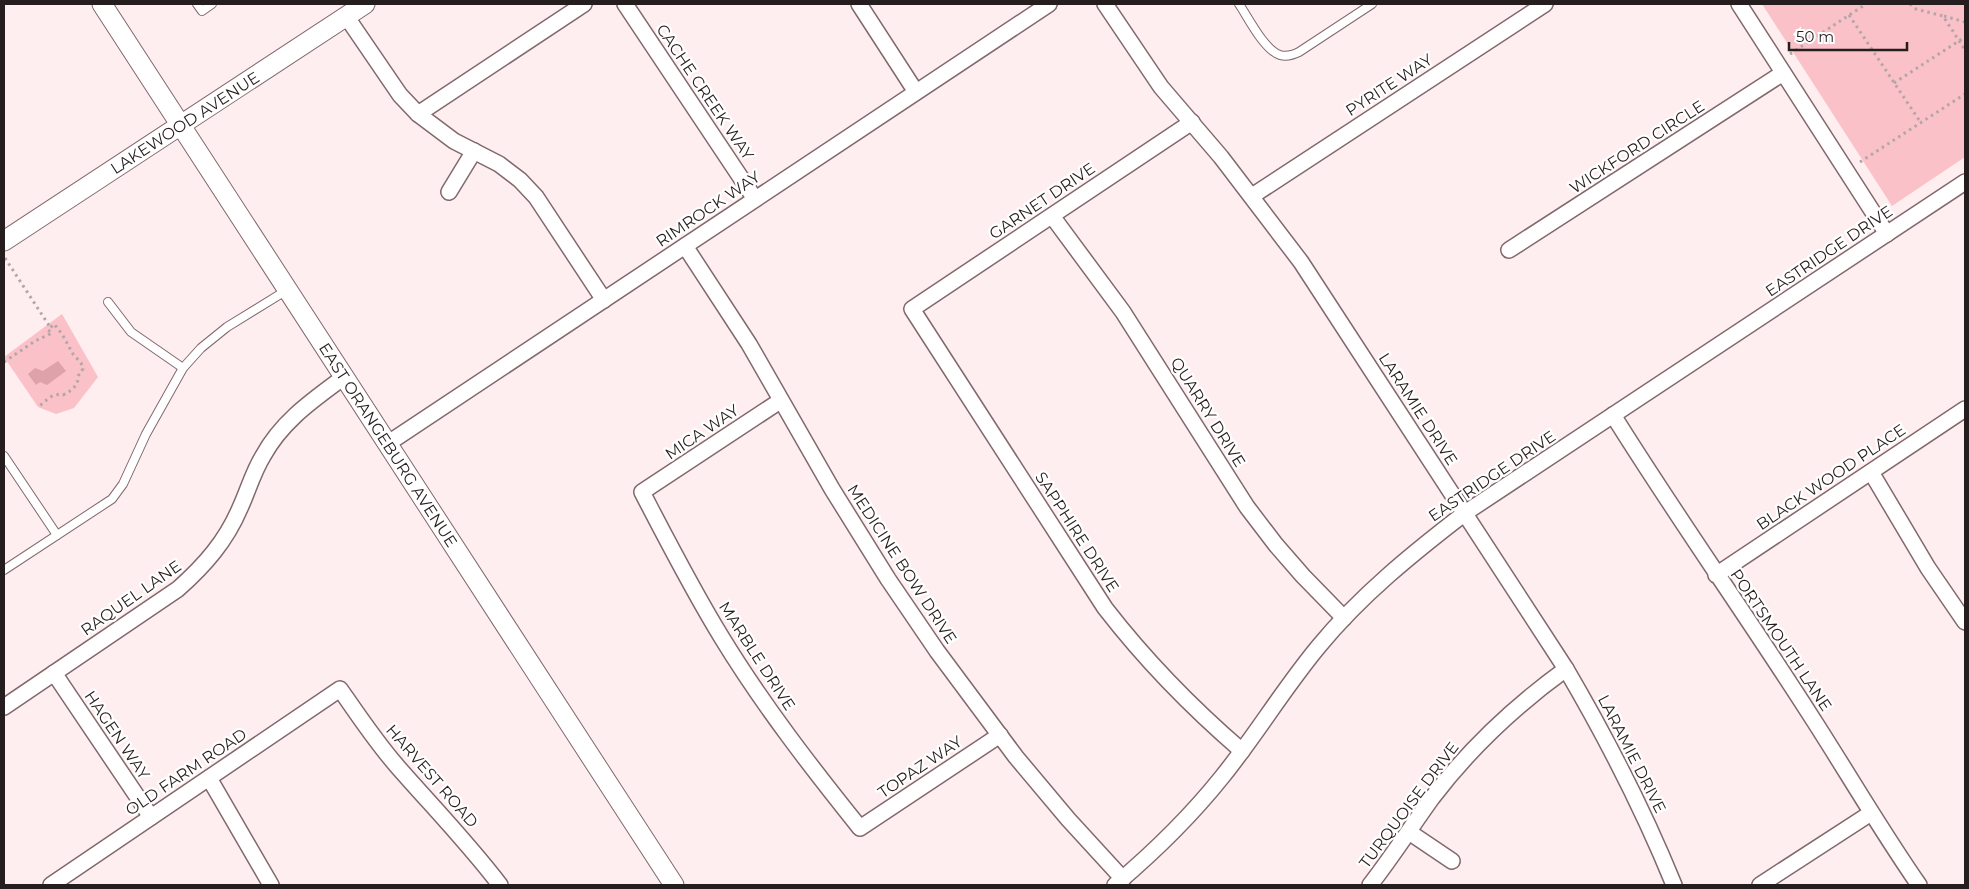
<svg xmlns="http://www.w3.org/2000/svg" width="1969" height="889" font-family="Montserrat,sans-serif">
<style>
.green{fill:#fac1c8}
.water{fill:#dda2aa}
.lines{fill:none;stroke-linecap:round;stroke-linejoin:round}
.service-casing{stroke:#81696c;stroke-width:10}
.minor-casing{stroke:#81696c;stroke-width:18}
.tertiary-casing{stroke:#81696c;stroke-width:21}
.path{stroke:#b4a6a8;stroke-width:3;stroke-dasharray:2.5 4;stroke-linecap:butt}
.service{stroke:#fff;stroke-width:8}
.minor{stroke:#fff;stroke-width:15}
.tertiary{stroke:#fff;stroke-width:19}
.labels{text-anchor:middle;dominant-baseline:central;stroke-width:4.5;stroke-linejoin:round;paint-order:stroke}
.street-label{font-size:16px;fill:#261d1e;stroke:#fff}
</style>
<rect width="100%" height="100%" fill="#ffeef0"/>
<!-- green -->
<g class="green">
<polygon points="1762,4 1965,4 1965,157 1892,206"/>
<polygon points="62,314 98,377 74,408 56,414 38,407 4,357"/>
</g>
<!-- water -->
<polygon class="water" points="58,361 66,371 47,385 40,382 36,385 28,374 35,368 43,371"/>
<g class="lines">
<!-- service casing -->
<g class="service-casing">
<g id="service">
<polyline points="197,4 202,11 212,4"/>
<path d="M1239,4C1248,17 1264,50 1280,55C1287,57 1293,55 1299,52L1372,4"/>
<polyline points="108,302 131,332 183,368"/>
<polyline points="4,456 57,535"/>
<polyline points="4,570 112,499 123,484 146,434 183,368 201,348 227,327 287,290"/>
</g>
</g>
<!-- minor casing -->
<g class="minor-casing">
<g id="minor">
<polyline points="625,4 755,199"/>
<polyline points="859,4 916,92"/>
<path d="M1105,4L1161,87L1221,157L1301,262L1566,669C1607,739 1643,809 1674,885"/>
<polyline points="1739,4 1887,234"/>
<polyline points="346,16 400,95 418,114 454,141 499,164 520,180 536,197 604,300"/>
<polyline points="418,114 584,4"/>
<path d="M1192,122L912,309L1105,608C1146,661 1191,707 1242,751"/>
<polyline points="449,192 474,151"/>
<polyline points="1252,196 1545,4"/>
<polyline points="1052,216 1123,312 1247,507 1276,545 1303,576 1344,618"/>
<polyline points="685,246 749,344 832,489 888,579 937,651 1016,757 1068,819 1123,879"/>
<polyline points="1509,250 1783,73"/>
<path d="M780,401L642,492C668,542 693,591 722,638C763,705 811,767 860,828L1000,735"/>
<path d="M1613,415C1676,516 1745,613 1809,713C1846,770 1880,829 1919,885"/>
<polyline points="387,444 1049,4"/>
<polyline points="1871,472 1928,568 1965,622"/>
<polyline points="1716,575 1965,409"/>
<polyline points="54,673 151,817"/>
<path d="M4,707L178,589C205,565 226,541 240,508C248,491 253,472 263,456C282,421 313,400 344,377"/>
<polyline points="209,778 271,885"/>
<polyline points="1409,832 1452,861"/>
<path d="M51,885L340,689C358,715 376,742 397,766C432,806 468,843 500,885"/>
<path d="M1115,885C1154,852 1190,817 1222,777C1256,735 1284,688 1319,646C1361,595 1413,553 1465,513L1965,182"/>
<path d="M1370,885C1392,857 1411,827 1432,798C1470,748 1515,706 1566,669"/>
<polyline points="1760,885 1871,813"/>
</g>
</g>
<!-- tertiary casing -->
<g class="tertiary-casing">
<g id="tertiary">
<polyline points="102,4 674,885"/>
<polyline points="4,241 365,4"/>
</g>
</g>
<!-- path -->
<g class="path">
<polyline points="1910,4 1916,9 1943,16 1965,50"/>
<polyline points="1849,15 1921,123"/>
<polyline points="1944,16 1965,22"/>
<polyline points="1790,54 1866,4"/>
<polyline points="1894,83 1965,37"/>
<polyline points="1860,162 1965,94"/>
<polyline points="5,258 50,327"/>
<path d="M4,362L35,341L52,333L48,330L54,324L62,334L73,354L81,363L83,369L79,373C78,386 74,389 63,395C53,392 46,401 38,407"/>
</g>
<!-- service -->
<use href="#service" class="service"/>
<!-- minor -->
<use href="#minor" class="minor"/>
<!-- tertiary -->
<use href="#tertiary" class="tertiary"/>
</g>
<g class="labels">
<!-- street labels -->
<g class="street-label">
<text transform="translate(1389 85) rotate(-33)">PYRITE WAY</text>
<text transform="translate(705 92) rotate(56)">CACHE CREEK WAY</text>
<text transform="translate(185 123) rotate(-33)">LAKEWOOD AVENUE</text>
<text transform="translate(1637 147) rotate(-33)">WICKFORD CIRCLE</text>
<text transform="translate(1042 201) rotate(-34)">GARNET DRIVE</text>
<text transform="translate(708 209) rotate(-34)">RIMROCK WAY</text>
<text transform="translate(1829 251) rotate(-34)">EASTRIDGE DRIVE</text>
<text transform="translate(1418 409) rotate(57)">LARAMIE DRIVE</text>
<text transform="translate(1208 412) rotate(58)">QUARRY DRIVE</text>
<text transform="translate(702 432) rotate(-34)">MICA WAY</text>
<text transform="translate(388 445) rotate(57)">EAST ORANGEBURG AVENUE</text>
<text transform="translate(1492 476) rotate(-34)">EASTRIDGE DRIVE</text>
<text transform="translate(1831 477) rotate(-34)">BLACK WOOD PLACE</text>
<text transform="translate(1077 532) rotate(57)">SAPPHIRE DRIVE</text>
<text transform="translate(902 564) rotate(57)">MEDICINE BOW DRIVE</text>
<text transform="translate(131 598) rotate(-35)">RAQUEL LANE</text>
<text transform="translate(1781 640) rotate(56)">PORTSMOUTH LANE</text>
<text transform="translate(757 656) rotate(57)">MARBLE DRIVE</text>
<text transform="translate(117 735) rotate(56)">HAGEN WAY</text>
<text transform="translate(1632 754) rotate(63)">LARAMIE DRIVE</text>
<text transform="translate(920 767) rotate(-34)">TOPAZ WAY</text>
<text transform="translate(186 772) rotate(-34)">OLD FARM ROAD</text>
<text transform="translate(432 776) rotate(49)">HARVEST ROAD</text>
<text transform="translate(1409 805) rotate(-53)">TURQUOISE DRIVE</text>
</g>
</g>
<!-- border -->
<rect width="1969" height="889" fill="none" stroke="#261d1e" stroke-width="10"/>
<!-- scale -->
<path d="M1789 42v8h118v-8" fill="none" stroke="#261d1e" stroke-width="2.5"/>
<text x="1796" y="42" font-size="15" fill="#261d1e" stroke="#ffffff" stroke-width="4" paint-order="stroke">50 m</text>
</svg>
